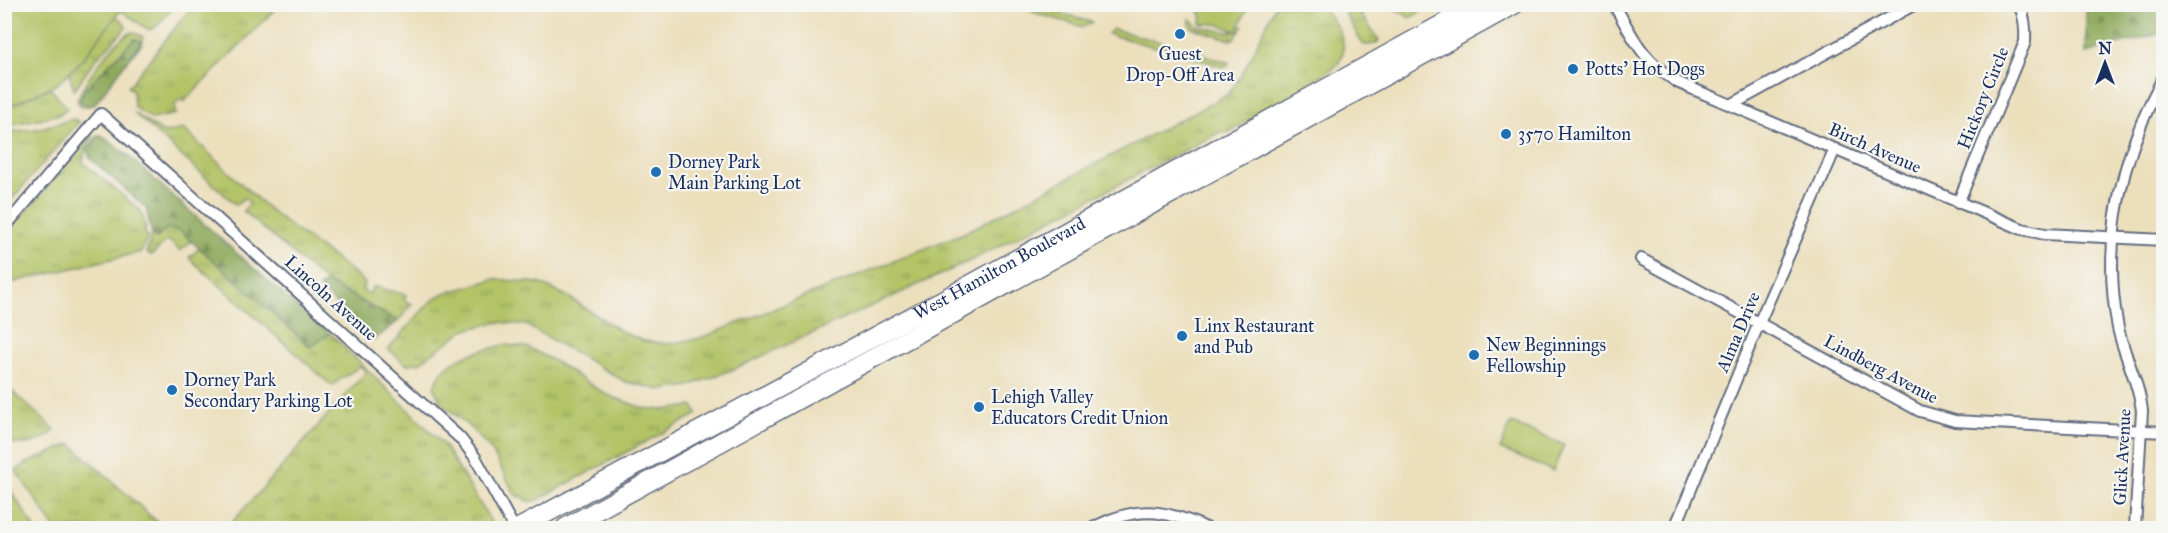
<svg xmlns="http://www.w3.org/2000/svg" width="2168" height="533" font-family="'IM FELL Great Primer',serif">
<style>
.grass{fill:url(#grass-tufts);stroke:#677962;stroke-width:1.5}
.forest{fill:url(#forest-firs);stroke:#546c5c;stroke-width:1.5}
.park{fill:#b3c366;stroke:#677962;stroke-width:1.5}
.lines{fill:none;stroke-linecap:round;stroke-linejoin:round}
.street-casing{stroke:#646d7f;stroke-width:14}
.primary-casing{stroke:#646d7f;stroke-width:21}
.street{stroke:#fff;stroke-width:10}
.primary{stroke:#fff;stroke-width:18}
.poi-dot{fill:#1f6fb2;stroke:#f6f6f2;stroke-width:2}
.labels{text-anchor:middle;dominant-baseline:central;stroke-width:4.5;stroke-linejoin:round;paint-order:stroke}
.poi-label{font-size:18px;fill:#1b2f5e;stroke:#f6f6f2;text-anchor:start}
.street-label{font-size:18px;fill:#1b2f5e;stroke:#f6f6f2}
</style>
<defs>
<pattern id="grass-tufts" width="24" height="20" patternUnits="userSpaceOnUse" patternTransform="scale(1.5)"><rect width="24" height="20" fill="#b3c366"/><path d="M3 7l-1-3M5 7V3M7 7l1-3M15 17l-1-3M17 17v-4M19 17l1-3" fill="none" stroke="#919f57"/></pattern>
<pattern id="forest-firs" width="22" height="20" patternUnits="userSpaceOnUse" patternTransform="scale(1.5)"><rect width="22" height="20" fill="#8ea95b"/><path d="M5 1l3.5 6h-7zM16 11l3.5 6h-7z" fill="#738a4e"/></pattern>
</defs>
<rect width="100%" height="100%" fill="#f6f6f2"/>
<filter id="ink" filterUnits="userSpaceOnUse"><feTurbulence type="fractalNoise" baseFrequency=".0167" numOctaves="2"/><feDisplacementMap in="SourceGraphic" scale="12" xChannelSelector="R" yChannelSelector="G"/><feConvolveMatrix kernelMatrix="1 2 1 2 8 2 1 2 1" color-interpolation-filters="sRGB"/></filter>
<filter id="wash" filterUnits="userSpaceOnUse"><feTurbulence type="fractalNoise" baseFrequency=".008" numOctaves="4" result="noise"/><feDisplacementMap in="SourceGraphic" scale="24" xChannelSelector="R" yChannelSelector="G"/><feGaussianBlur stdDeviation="1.35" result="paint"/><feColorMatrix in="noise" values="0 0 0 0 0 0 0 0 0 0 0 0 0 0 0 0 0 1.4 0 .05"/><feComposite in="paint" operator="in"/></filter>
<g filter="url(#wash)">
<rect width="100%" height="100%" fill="#ebdfbc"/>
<!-- grass -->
<g class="grass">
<polygon points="125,5 175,5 156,27 149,30 120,10"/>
<polygon points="193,5 279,5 184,102 182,98 174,106 176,114 152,119 134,107 133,90 128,87"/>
<path d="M1276,5H1321C1336,23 1355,48 1334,68L1228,133L1222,131L972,260L734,369L689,386L661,390L626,382L526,325L499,322L464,330L419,363L406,364L388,349L429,303L442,294L495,279L539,283L567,296L622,332L644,341L668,344L701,338L966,232L1227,95C1247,72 1261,33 1276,5Z"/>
<polygon points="1340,5 1354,5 1379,40 1376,44 1365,45 1361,41"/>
<polygon points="1036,6 1091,22 1092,23 1083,27 1032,12 1031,9"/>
<polygon points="116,16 124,22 126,28 95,60 74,90 69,73 81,61"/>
<polygon points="1190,19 1197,26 1227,32 1237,31 1239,25 1243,26 1235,38 1231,40 1193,28 1190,26"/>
<polygon points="1113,29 1168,44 1168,46 1162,49 1108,34"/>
<path d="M133,32L143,37L142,44L130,58L131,53L141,41C116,57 97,76 80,101L87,106L81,107L77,100C85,81 114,38 133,32Z"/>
<polygon points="1187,51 1192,51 1229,63 1226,67 1223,67 1185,55"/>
<polygon points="50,88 67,108 61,114 5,126 5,108"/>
<path d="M134,113L164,133L184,129C214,158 244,188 276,215C305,239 337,257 365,283L362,290L370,294L373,287H377L406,295L404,300L412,304L398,321L326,282L243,211L250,203L244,198L236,205Z"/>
<polygon points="74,119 79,122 5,207 5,132 36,129"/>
<polygon points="93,137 85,147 83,163 140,210 146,229 144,232 148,237 141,252 5,284 4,236 46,189 85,140"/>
<polygon points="167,228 180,231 192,241 180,251 168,240 152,255 146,253 152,234 157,238"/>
<path d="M200,247L310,347L330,333L444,445L487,515L491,522L487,528H227L366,372L360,366C350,374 341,377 332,386L189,258Z"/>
<path d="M504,345L527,347L554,361L605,394L642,408L662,410L693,406L698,414L535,501H527L521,495L518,497L514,493L492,451L471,428L441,403L434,388C442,357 478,351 504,345Z"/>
<path d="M5,385L55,430C40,444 24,447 5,442Z"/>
<polygon points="71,444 164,528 55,528 16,471 25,464"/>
<polygon points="4,482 5,482 35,528 5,528"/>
</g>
<!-- forest -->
<g class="forest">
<polygon points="2086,5 2163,5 2163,33 2086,53"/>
<polygon points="134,39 142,41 94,105 87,106 80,101 85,89"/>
<polygon points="99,135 106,139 125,153 308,317 330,333 311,347 180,231 167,228 157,238 152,234 146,208 90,158 87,149"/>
<polygon points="326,282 398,321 374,340 319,288"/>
</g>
<!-- park -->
<g class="park">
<polygon points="5,4 125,4 125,5 81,61 57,84 5,108"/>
<path d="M1197,5V4L1249,5L1237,31C1229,30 1223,25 1215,24C1209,23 1206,25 1200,23L1202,18Z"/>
<polygon points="1388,5 1432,5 1410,18"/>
<polygon points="1511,423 1564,445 1553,471 1500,449"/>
</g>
</g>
<g filter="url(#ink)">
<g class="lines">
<!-- street casing -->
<g class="street-casing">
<g id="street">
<path d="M1614,4C1634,40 1643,61 1679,83L2022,229L2045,234L2164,240"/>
<polyline points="1731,105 1915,4"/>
<path d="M1958,203L2025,42C2026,28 2025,17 2019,4"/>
<polyline points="4,228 101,114 460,438 475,457 514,528"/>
<polyline points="1641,259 1920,411 1955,421 2164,432"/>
<path d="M1093,528C1136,505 1164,509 1206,528"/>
<polyline points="1675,528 1759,323 1835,149"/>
<path d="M2135,528L2142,411C2139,382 2124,356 2118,328C2101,240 2122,154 2164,76"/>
</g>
</g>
<!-- primary casing -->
<g class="primary-casing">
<g id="primary">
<path id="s1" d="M519,528L946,298L1479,4"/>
<polyline points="565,528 1515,4"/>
</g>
</g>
<!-- street -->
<use href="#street" class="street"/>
<!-- primary -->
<use href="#primary" class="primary"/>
</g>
</g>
<!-- markers -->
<g class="poi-dot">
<circle cx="1180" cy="34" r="6"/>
<circle cx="1573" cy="69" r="6"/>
<circle cx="1506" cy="134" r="6"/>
<circle cx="656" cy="172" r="6"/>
<circle cx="1182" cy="336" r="6"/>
<circle cx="1474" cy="355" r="6"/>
<circle cx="172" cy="390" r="6"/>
<circle cx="979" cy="407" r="6"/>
</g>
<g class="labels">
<!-- poi labels -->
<g class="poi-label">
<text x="1180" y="54" text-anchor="middle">Guest<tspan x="1180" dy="21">Drop-Off Area</tspan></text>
<text x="1585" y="69">Potts' Hot Dogs</text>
<text x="1518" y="134">3570 Hamilton</text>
<text x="668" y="162">Dorney Park<tspan x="668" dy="21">Main Parking Lot</tspan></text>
<text x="1194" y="326">Linx Restaurant<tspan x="1194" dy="21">and Pub</tspan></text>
<text x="1486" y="345">New Beginnings<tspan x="1486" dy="21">Fellowship</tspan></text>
<text x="184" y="380">Dorney Park<tspan x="184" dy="21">Secondary Parking Lot</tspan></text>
<text x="991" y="397">Lehigh Valley<tspan x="991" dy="21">Educators Credit Union</tspan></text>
</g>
<!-- street labels -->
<g class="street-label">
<text transform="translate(1983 98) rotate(-68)">Hickory Circle</text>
<text transform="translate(1875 148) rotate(24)">Birch Avenue</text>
<text stroke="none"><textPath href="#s1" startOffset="546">West Hamilton Boulevard</textPath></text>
<text transform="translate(331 298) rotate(42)">Lincoln Avenue</text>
<text transform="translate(1738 332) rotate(-67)">Alma Drive</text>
<text transform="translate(1881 369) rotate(28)">Lindberg Avenue</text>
<text transform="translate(2122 457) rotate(-87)">Glick Avenue</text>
</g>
</g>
<!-- margin -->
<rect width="2168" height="533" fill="none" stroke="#f6f6f2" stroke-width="24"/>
<!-- north arrow -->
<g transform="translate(2105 63)" stroke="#f6f6f2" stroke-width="4.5" paint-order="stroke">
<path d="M0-4.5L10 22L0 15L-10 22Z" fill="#1b2f5e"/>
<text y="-9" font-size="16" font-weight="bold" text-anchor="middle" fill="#1b2f5e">N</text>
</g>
</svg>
